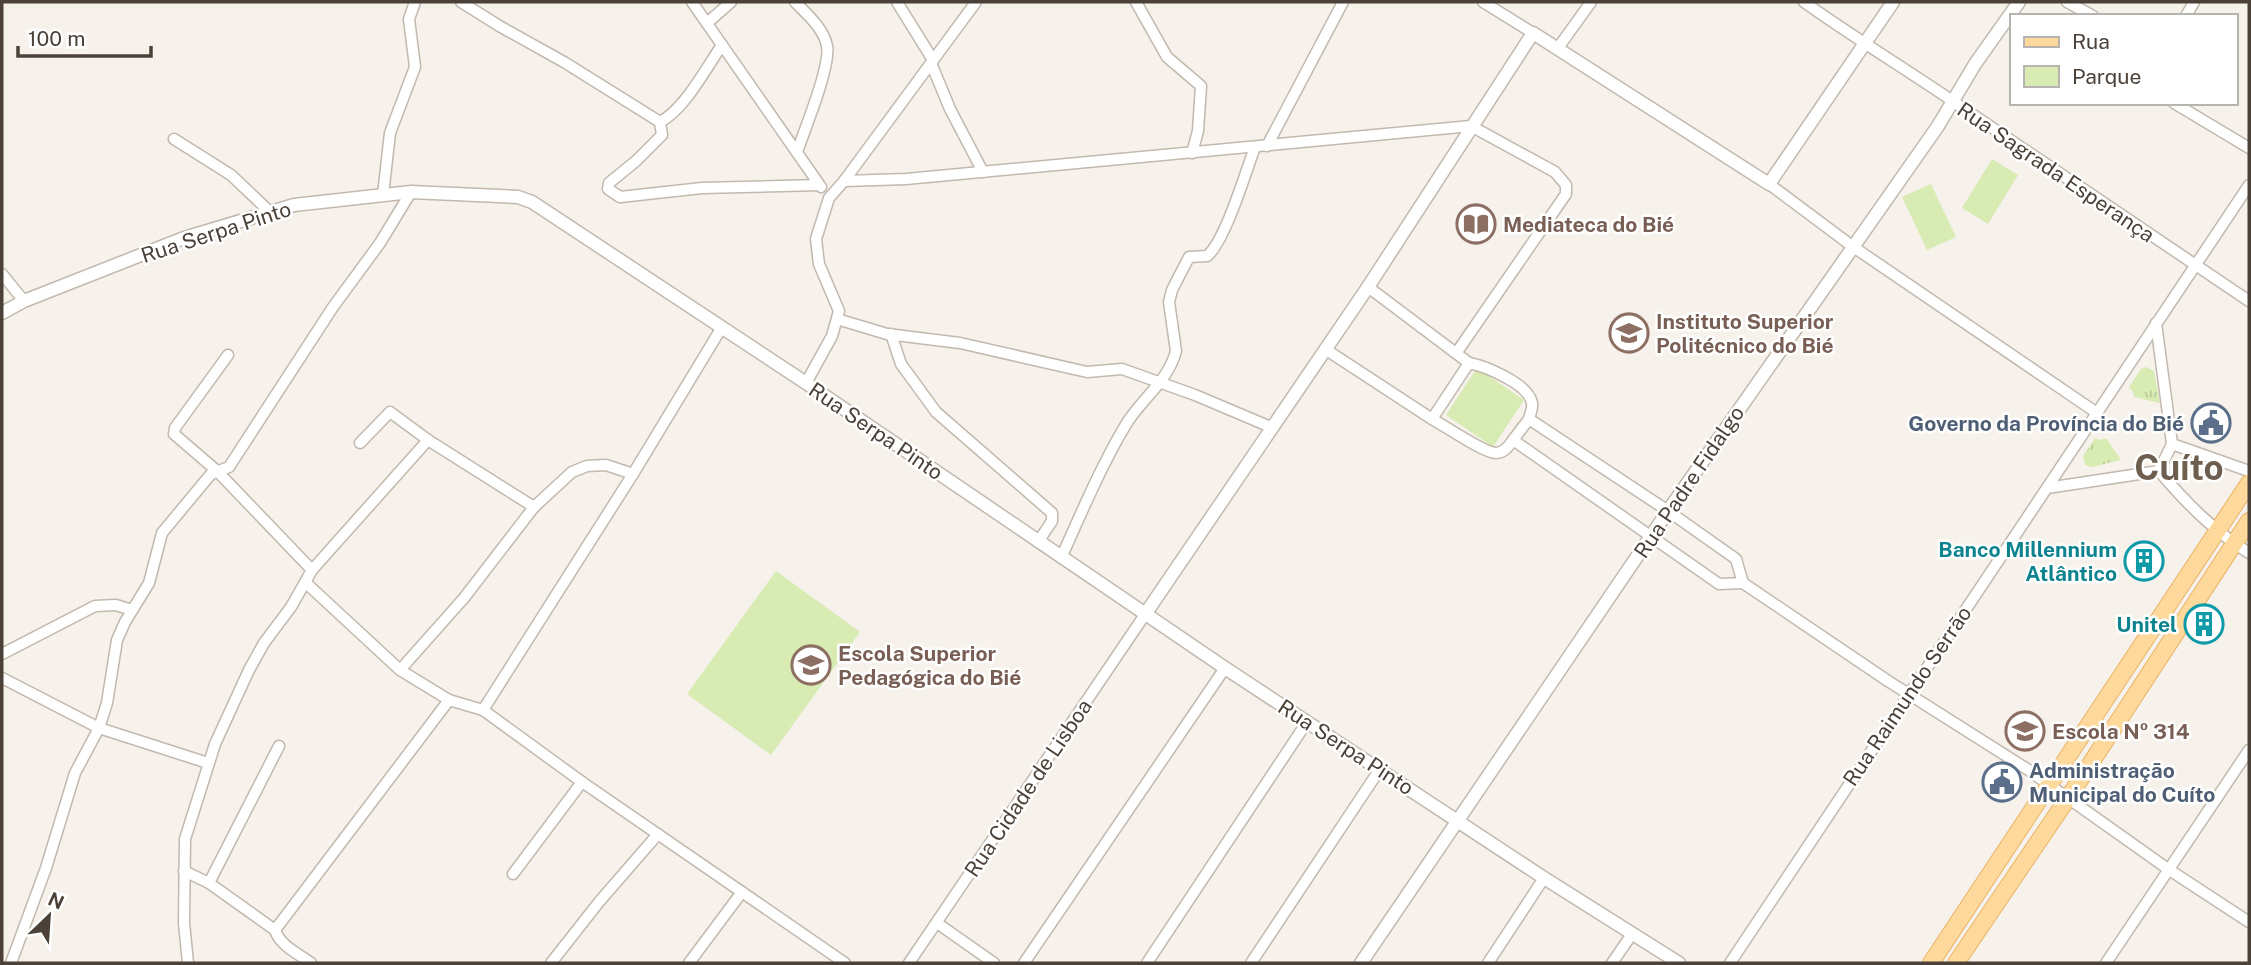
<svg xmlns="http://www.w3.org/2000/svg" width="2251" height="965" font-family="'Public Sans',sans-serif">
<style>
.grass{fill:url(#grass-tufts)}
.park{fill:#d8ebb3}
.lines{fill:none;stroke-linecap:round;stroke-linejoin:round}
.minor-casing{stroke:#c2b8ad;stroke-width:13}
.tertiary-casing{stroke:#c2b8ad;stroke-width:15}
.primary-casing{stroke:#e9b466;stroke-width:18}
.minor{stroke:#fff;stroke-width:10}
.tertiary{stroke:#fff;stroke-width:12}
.primary{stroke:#ffd89b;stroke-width:16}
.labels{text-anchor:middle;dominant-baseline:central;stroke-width:5;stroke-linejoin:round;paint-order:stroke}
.street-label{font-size:21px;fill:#4b4138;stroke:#fff}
.education-label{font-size:21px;font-weight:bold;fill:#785e54;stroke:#fff;text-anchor:start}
.service-label{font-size:21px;font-weight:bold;fill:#4e5e75;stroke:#fff;text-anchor:end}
.culture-label{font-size:21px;font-weight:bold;fill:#0d838f;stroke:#fff;text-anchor:end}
.town-label{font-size:35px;font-weight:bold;fill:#6e5e4f;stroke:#fff}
</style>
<defs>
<pattern id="grass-tufts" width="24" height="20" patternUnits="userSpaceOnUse" patternTransform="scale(1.75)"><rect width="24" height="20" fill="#d8ebb3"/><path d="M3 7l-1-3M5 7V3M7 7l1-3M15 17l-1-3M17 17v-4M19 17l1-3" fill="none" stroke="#bbcb9b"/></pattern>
</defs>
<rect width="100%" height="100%" fill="#f6f1eb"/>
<!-- grass -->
<g class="grass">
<polygon points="2146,367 2154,371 2160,403 2134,397 2133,392 2129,387 2141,369"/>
<polygon points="2095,438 2100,440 2106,438 2121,460 2092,467 2085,465 2083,456"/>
</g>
<!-- park -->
<g class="park">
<polygon points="1992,159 2018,175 1988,224 1962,208"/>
<polygon points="1931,184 1956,237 1927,250 1902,197"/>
<polygon points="1477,368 1524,400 1493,447 1446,415"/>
<polygon points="776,571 860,632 771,755 687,694"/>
</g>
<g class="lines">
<!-- minor casing -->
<g class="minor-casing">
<g id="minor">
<polyline points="461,2 501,27 564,62 660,122"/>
<polyline points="692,2 821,187"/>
<path d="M795,2C807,14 824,29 827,46C831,66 804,131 797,152"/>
<polyline points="897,2 933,60"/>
<polyline points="1136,2 1167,57 1201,86 1198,131 1192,153"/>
<polyline points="1483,2 1533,33"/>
<path d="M1804,2C1853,37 1904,68 1954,102C2053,168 2150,235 2249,301"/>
<polyline points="2067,2 2093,16"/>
<polyline points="2186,16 2194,2"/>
<polyline points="707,23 731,2"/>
<polyline points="1558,48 1591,2"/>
<polyline points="931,63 950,109 983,172"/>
<polyline points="2174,103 2249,148"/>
<polyline points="660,122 662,135 636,161 609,183 608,189 620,197 702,188 819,185"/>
<path d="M660,122C685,109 706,68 722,45"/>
<polyline points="174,139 231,175 270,212"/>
<polyline points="1267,146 1343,2"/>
<polyline points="844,181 906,179 1471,126 1555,172 1566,185 1566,194 1457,352"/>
<polyline points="1769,184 1852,246 2097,413"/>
<polyline points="383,195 390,133 415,67 409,19 415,2"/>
<polyline points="2,274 24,301"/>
<polyline points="1368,287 1469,363"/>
<polyline points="837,319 887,334 960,343 1087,372 1122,369 1195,395 1273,428"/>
<polyline points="2156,323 2172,444 2249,471"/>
<polyline points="891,334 901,364 936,412 1052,513 1052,521 1038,542"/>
<polyline points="1325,349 1432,419"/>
<polyline points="228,355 175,428 174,434 217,471 312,570"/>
<path d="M1469,363C1485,366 1529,384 1532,403C1533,408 1530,414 1529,419L1668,511L1736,559L1743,583L1719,584L1513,440C1509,446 1504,453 1496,453C1484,453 1445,426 1432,419Z"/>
<polyline points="806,383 832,336 839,311 819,264 816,239 829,198 844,181 976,2"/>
<polyline points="1513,440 1529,419"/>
<polyline points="360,443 390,412 428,440 534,507"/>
<polyline points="2159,471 2172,444"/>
<path d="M2047,488L2159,471C2187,504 2214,531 2249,553"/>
<path d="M1061,558C1081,514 1100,468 1125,426C1140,400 1168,382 1176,351L1169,302L1172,290L1189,257L1207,256C1225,242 1246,171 1255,147"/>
<polyline points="306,583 400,670 449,700 483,710 582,782 845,963"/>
<polyline points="1743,583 1888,681 2027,769 2168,869 2249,922"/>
<polyline points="2,654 95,606 116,605 132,610"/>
<polyline points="400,670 464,598 534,507 572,472 587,466 606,465 633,474"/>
<polyline points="2,678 99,728 208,763"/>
<polyline points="483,710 633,474 722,327"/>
<path d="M184,871L209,883L275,930C280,946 299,954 311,963"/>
<polyline points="513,874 582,782"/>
<polyline points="209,883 279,746"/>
<polyline points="937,923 994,963"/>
<polyline points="275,930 449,700"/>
<polyline points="11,963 46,868 75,773 99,728 107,703 117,640 125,622 149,583 162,533 211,474 229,467 333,307 380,243 411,192"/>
<polyline points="188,963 184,923 185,839 215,744 249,670 264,643 291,607 312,570 428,440"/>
<polyline points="551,963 599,902 658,834"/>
<polyline points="689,963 742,892"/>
<polyline points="909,963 1146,613"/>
<polyline points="1024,963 1225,668"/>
<polyline points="1147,963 1307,722"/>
<polyline points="1251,963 1380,769"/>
<polyline points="1488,963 1544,878"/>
<polyline points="1612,963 1632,934"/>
<polyline points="1730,963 2249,185"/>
<polyline points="2106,963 2249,750"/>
</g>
</g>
<!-- tertiary casing -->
<g class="tertiary-casing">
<g id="tertiary">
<polyline points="2,313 24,301 184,238 294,205 411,192 499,196 518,197 532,202 806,383 1225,668 1544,878 1679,963"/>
<polyline points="1146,613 1368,287 1533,33 1769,184 1893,2"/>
<polyline points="1361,963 1668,511 1938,126 1975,64 2019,2"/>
</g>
</g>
<!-- primary casing -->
<g class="primary-casing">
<g id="primary">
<polyline points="1931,963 2249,483"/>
<polyline points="1956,963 2068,798 2249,521"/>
</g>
</g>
<!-- minor -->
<use href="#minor" class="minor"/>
<!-- tertiary -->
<use href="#tertiary" class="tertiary"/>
<!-- primary -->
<use href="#primary" class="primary"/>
</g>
<!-- icons -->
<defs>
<g id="library-ring" transform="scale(2.0125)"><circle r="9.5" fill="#fff" stroke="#8d6e63" stroke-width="1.5"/><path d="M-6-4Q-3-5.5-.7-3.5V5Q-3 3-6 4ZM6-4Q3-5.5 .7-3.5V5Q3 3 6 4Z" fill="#8d6e63"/></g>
<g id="university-ring" transform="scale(2.0125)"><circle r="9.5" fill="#fff" stroke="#8d6e63" stroke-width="1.5"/><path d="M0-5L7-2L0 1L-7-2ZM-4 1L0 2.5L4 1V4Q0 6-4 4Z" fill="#8d6e63"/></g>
<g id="civic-ring" transform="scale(2.0125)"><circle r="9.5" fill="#fff" stroke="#5c6f8a" stroke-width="1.5"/><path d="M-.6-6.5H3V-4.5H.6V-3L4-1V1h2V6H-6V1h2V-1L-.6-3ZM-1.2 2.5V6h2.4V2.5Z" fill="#5c6f8a"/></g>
<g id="building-ring" transform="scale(2.0125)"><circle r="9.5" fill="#fff" stroke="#0f9aa8" stroke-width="1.5"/><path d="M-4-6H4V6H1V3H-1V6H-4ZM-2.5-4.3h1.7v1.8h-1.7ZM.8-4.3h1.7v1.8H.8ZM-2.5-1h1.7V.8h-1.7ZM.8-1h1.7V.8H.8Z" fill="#0f9aa8"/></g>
<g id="school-ring" transform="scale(2.0125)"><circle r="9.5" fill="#fff" stroke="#8d6e63" stroke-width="1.5"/><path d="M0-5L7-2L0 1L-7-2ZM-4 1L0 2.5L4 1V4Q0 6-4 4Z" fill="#8d6e63"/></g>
</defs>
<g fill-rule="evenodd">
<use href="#library-ring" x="1476" y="224"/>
<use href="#university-ring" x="1629" y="333"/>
<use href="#civic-ring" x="2211" y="423"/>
<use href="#building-ring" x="2144" y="561"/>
<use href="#building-ring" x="2204" y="624"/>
<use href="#university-ring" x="811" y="665"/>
<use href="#school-ring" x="2025" y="731"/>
<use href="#civic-ring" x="2002" y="782"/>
</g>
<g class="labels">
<!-- street labels -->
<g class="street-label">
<text transform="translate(2056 172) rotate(34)">Rua Sagrada Esperança</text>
<text transform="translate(216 232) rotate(-18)">Rua Serpa Pinto</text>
<text transform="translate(876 431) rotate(34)">Rua Serpa Pinto</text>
<text transform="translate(1689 482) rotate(-56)">Rua Padre Fidalgo</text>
<text transform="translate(1907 696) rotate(-56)">Rua Raimundo Serrão</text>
<text transform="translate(1346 747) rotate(33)">Rua Serpa Pinto</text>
<text transform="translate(1028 788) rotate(-56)">Rua Cidade de Lisboa</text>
</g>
<!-- education labels -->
<g class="education-label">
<text x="1503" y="224">Mediateca do Bié</text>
<text x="1656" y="321">Instituto Superior<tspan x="1656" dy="24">Politécnico do Bié</tspan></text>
<text x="838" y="653">Escola Superior<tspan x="838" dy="24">Pedagógica do Bié</tspan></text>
<text x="2052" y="731">Escola Nº 314</text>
</g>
<!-- service labels -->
<g class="service-label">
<text x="2184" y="423">Governo da Província do Bié</text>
<text x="2029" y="770" text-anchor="start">Administração<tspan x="2029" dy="24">Municipal do Cuíto</tspan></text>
</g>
<!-- culture labels -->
<g class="culture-label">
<text x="2117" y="549">Banco Millennium<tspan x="2117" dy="24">Atlântico</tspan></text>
<text x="2177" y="624">Unitel</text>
</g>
<!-- town labels -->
<g class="town-label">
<text x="2179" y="467">Cuíto</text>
</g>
</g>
<!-- border -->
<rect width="2251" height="965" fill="none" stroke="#4b4138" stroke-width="7"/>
<!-- legend -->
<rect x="2010" y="14" width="228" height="91" fill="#ffffff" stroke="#b7b3af" stroke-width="2"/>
<rect x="2024" y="37" width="35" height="10" fill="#ffd89b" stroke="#b7b3af" stroke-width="2"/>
<text x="2072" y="49" font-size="21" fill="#4b4138">Rua</text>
<rect x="2024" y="66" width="35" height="21" fill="#d8ebb3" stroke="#b7b3af" stroke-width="2"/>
<text x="2072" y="84" font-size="21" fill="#4b4138">Parque</text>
<!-- north arrow -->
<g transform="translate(49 916) rotate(25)" stroke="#ffffff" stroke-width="5" paint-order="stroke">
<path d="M0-5L12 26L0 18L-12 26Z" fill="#4b4138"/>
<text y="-10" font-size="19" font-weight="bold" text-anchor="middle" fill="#4b4138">N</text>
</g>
<!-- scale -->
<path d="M18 46v10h133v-10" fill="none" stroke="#4b4138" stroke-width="3.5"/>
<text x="28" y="46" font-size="21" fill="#4b4138" stroke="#ffffff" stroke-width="5" paint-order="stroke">100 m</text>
</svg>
